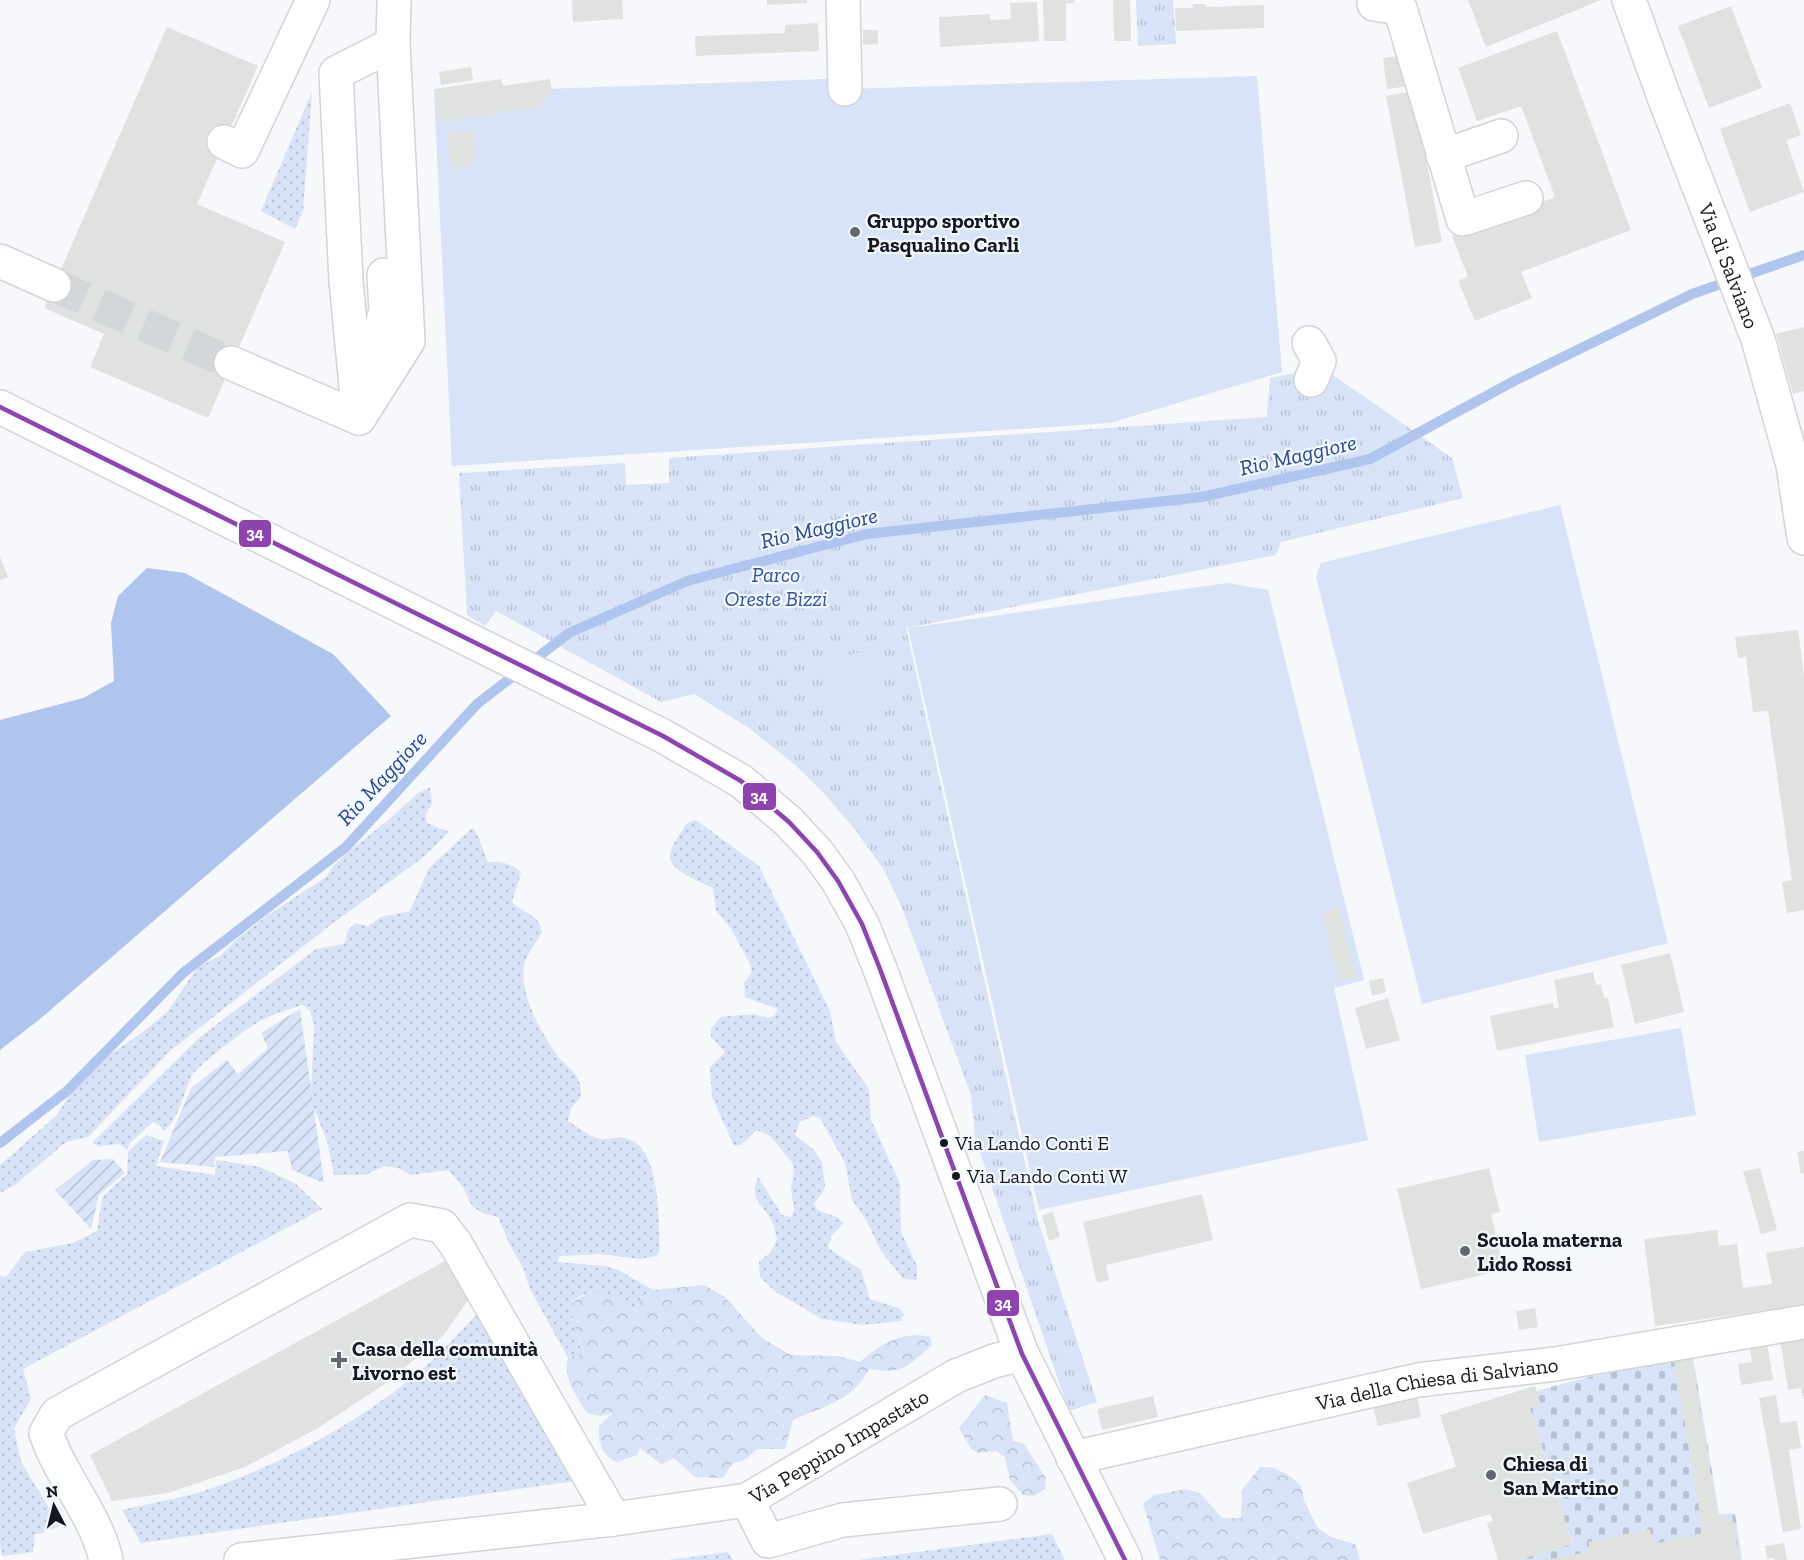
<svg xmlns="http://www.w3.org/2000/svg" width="1804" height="1560" font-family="'Zilla Slab',serif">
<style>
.grass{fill:url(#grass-dots)}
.forest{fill:url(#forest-crowns)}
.cemetery{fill:url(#cemetery-stones)}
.park{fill:url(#park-tufts)}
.garden{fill:url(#garden-furrows)}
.pitch{fill:#d8e3f7}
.water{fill:#afc5ee}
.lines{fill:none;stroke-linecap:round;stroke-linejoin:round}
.stream{stroke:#afc5ee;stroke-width:10}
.building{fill:#dfe2df}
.minor-tunnel{stroke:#d4d7da;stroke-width:33;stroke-dasharray:33 16;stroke-linecap:butt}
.minor-casing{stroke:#d1d4d8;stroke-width:36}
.minor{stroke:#fefefe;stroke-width:33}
.bus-1-casing{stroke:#f3f7fe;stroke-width:9}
.bus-1{stroke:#8e44ad;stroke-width:4.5}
.poi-dot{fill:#64676c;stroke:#f3f7fe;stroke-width:2}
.bus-dot{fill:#15191f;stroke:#f3f7fe;stroke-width:2}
.labels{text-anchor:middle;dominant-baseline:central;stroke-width:4.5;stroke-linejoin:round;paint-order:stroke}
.bus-label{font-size:20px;fill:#15191f;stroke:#f3f7fe;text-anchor:start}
.poi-label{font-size:21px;font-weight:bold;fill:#15191f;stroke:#f3f7fe;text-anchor:start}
.street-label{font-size:21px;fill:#15191f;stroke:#f3f7fe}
.park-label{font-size:21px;font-style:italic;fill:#305499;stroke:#f3f7fe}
.water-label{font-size:22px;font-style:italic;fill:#274a8e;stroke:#f3f7fe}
.line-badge{stroke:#f3f7fe;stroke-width:2}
.badge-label{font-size:16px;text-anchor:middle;font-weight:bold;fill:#fff}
</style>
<defs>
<pattern id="grass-dots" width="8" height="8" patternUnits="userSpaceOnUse" patternTransform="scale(1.5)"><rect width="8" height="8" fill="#d8e3f7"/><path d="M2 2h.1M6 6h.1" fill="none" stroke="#b8c2d3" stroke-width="1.8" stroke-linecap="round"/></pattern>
<pattern id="forest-crowns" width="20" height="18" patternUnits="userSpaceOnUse" patternTransform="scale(1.5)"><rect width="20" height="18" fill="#d8e3f7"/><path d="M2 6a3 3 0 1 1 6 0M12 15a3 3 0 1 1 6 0" fill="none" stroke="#b8c2d3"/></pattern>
<pattern id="cemetery-stones" width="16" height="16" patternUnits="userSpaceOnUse" patternTransform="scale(1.5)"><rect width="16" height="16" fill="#d8e3f7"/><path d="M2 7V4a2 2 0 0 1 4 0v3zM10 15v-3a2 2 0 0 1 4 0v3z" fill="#b8c2d3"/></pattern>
<pattern id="park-tufts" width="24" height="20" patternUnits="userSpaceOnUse" patternTransform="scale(1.5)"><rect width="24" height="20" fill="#d8e3f7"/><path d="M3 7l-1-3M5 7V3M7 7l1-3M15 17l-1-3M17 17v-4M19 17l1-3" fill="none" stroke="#b8c2d3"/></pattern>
<pattern id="garden-furrows" width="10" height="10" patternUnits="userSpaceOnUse" patternTransform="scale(1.5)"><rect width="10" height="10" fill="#d8e3f7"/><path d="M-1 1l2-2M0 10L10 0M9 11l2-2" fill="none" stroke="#b8c2d3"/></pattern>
</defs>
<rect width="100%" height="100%" fill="#f6f8fb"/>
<!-- grass -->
<g class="grass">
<polygon points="312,92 303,211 295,229 261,211"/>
<polygon points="430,787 432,803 425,816 427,823 449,832 426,855 324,930 170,1051 88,1137 66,1142 15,1185 0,1193 0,1165 57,1115 68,1097 98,1063 144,1031 168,1011 198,967 220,956 236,940 268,915 326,877 335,864 346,854 387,821 417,794"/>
<path d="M696,820L759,866L830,1011L836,1042L869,1089L871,1120L900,1184L901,1232L917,1266V1280L903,1279L881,1251L865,1218L852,1200L845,1163L820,1118L813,1116L800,1122L795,1135L813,1149L822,1162L825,1185L823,1192L814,1203L817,1210L839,1218L843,1224L832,1235L828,1248L861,1270L870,1299L899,1308L904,1315L901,1321L864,1325L822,1319L776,1292L760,1277L759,1262L771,1252L777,1239C775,1231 773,1222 769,1216C759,1201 749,1196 758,1177L782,1215L791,1217L794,1210L791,1189L794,1169L792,1162L770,1136L757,1130L741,1145L734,1146L712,1097L710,1067L725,1052L711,1037V1029L720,1017L753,1014L767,1018L774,1016L778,1009L745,997L744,983L752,971L750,964L730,927L716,911L713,888C702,882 666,870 670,854C672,844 681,833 686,824Z"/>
<path d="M472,828L477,834L488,862C501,862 512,862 521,873L512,902C524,915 540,913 542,933C536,943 527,953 524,965C519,993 541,1033 557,1055C567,1069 581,1073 581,1092C581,1101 576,1101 572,1107C570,1110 569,1117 568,1121C577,1126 589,1137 600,1139C608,1140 616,1136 624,1138C662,1144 658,1221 660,1250L656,1256L640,1259L600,1254L560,1256L557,1262L606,1266L620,1271L653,1290L642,1298L634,1310L583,1294L572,1302L574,1324L584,1355L568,1358L530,1289L523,1268L509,1243L498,1217L484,1214L472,1206L463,1187L448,1170L411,1175L398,1168L384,1166L365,1175H334L327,1141L313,1106L311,1091L314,1027L310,1011L303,1005C290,1009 276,1013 264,1019C252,1024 199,1064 193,1074C183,1092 180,1118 164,1131L159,1125L153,1122L130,1143L127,1150L120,1144L99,1146L92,1143L200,1037L316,949L344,944L348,930L356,923L368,926L381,917L410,911L429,868Z"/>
<polygon points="146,1135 164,1141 156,1166 215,1175 216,1160 260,1167 296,1184 322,1209 23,1369 31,1399 14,1428 21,1462 60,1526 42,1533 35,1534 33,1552 2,1556 0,1543 0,1276 6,1277 25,1252 73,1243 97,1231 102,1197 127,1174 128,1152"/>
<path d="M481,1310L575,1481L141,1543L122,1510C149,1503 179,1499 206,1490C285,1464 376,1413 437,1356C452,1341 466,1325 481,1310Z"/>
<polygon points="1052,1534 1065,1560 858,1560"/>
<polygon points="728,1552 733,1560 667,1560"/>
</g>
<!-- forest -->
<g class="forest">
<path d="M704,1285L724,1296L762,1338L791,1355L838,1356L860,1362C879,1345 903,1330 930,1337L932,1345C906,1367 905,1374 869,1369C853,1401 824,1406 793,1420L785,1449H757L746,1459L732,1464L723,1478L695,1477L674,1458L661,1464L640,1448L637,1455L617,1462C602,1456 598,1441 599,1426L614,1412L600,1416L587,1413C577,1397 562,1378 568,1358L584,1354L574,1324L572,1303C598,1283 610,1295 634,1310L642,1298L653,1290Z"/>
<polygon points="985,1395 1007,1403 1013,1441 1024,1444 1046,1478 1045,1489 1034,1496 1023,1495 1010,1480 1005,1457 996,1451 978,1453 971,1449 959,1428"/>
<polygon points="1260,1467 1274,1468 1290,1476 1301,1486 1304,1500 1317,1527 1329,1536 1356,1545 1360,1560 1160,1560 1143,1504 1154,1495 1186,1489 1200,1493 1222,1518 1241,1518 1242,1490"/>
</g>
<!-- cemetery -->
<polygon class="cemetery" points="1693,1357 1719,1514 1735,1513 1742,1560 1518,1560 1572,1543 1530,1408 1541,1405 1536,1391 1589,1377"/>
<!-- park -->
<g class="park">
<polygon points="1136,0 1173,0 1176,44 1138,46"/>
<polygon points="1323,368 1452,458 1463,498 1281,542 1276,555 906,628 1038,1221 1097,1402 1069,1411 975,1138 971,1095 902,908 884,870 853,827 821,790 794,764 749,728 694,694 661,702 496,611 485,626 467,615 459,473 625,463 626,485 669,483 669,458 1267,417 1270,378"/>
</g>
<!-- garden -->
<g class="garden">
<polygon points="300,1009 324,1183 292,1170 288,1151 215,1157 214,1167 160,1162 191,1088 227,1060 238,1074 268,1048 261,1033"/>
<polygon points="113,1159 125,1173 99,1195 91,1229 55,1190 93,1160"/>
</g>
<!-- pitch -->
<g class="pitch">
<polygon points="1257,76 1282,372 1110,423 452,466 434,93 826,79 846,89"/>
<polygon points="1560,505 1668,943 1422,1004 1316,577 1321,563"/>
<polygon points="1227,583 1268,590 1364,980 1334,988 1368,1140 1039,1210 908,628"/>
<polygon points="876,649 890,708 832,721 819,662"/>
<polygon points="1681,1028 1696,1115 1539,1142 1525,1055"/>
</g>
<!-- water -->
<polygon class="water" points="147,568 185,573 333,654 391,716 40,1019 0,1050 0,720 83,698 114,681 111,623 118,596"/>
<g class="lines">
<!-- stream -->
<polyline class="stream" points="0,1143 67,1091 183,973 346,847 477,704 569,633 687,581 867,534 1202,497 1370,459 1514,381 1692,294 1804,255"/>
</g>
<!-- building -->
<g class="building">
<polygon points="572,0 622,0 623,19 573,22"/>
<polygon points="767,0 807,0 807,3 767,5"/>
<polygon points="1043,0 1074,0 1074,3 1066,3 1066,41 1044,41"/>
<polygon points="1113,0 1130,0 1131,41 1114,41"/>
<polygon points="1468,0 1601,0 1486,47"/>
<polygon points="1037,2 1039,41 940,47 939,17 990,14 990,20 1011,19 1010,3"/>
<polygon points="1192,4 1205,4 1206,7 1264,5 1264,28 1176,31 1175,8 1193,8"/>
<polygon points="1731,6 1762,88 1709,108 1678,26"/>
<polygon points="818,23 819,51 696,56 695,36 785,33 785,25"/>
<polygon points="167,27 258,66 197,204 285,242 208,418 90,367 104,334 44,308"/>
<polygon points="863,30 878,30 878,44 863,45"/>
<polygon points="1557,31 1631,230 1521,272 1532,298 1475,321 1458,281 1468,277 1452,236 1555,197 1521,106 1477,121 1458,68"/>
<polygon points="1406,55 1410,86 1387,89 1383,58"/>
<polygon points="471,67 473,80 441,85 439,72"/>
<polygon points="501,79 503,86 550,79 552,90 540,106 439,122 434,89"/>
<polygon points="1413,91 1442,242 1415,247 1386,96"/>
<polygon points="1790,103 1801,135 1786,140 1804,192 1750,212 1720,129"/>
<polygon points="472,131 476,153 469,166 451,169 446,135"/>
<polygon points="1804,327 1804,391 1793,394 1776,334"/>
<polygon points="0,556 8,577 0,580"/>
<polygon points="1798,630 1804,675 1804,910 1787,913 1782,882 1792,880 1768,711 1753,712 1746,657 1738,658 1735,637"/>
<polygon points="1339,908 1356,978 1339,981 1322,913"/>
<polygon points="1670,953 1684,1012 1635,1024 1621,965"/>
<polygon points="1593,972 1596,985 1601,984 1604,998 1608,998 1614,1027 1497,1051 1490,1016 1553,1003 1554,1009 1559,1007 1554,980"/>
<polygon points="1383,978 1386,992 1372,996 1369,981"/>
<polygon points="1388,998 1400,1040 1366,1049 1355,1008"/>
<polygon points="1804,1151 1804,1173 1801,1174 1797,1152"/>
<polygon points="1489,1168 1500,1212 1491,1214 1504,1270 1421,1289 1397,1189"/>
<polygon points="1760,1168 1777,1230 1761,1234 1743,1171"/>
<polygon points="1202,1194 1213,1240 1106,1265 1109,1280 1097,1283 1083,1222"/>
<polygon points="1053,1212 1060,1237 1049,1241 1042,1215"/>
<polygon points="1717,1230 1719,1246 1737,1244 1743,1288 1772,1284 1766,1253 1804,1247 1804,1305 1655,1326 1644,1239"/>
<polygon points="447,1260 468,1300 443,1336 386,1383 318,1428 245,1467 168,1493 112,1501 90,1455"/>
<polygon points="1535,1308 1538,1327 1519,1330 1516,1311"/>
<polygon points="1804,1335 1804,1396 1802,1396 1801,1388 1788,1390 1780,1339"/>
<polygon points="1767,1343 1773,1380 1741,1385 1738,1364 1752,1362 1750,1346"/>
<polygon points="1692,1359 1718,1518 1732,1516 1739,1560 1550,1560 1590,1551 1588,1542 1637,1532 1637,1533 1650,1529 1653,1544 1703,1533 1674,1361"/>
<polygon points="1535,1386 1541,1405 1530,1408 1572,1544 1518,1560 1498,1560 1487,1523 1493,1521 1490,1514 1423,1534 1407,1483 1456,1467 1440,1415"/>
<polygon points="1776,1395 1780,1423 1797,1421 1801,1448 1789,1450 1801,1529 1783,1532 1759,1398"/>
<polygon points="1153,1396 1158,1417 1102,1430 1097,1409"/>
<polygon points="1417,1397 1421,1417 1378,1426 1373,1407"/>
<polygon points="1784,1543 1787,1560 1774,1560 1773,1558 1767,1559 1765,1546"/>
</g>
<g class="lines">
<!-- minor-tunnel -->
<polyline class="minor-tunnel" points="54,285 231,363"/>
<!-- minor casing -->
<g class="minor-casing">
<g id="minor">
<polyline points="843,0 845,89"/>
<path id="s1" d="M1629,0L1664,97L1758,339L1793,465L1804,538"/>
<polyline points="1374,4 1400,8 1463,219 1526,198"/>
<polyline points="224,142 242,151 313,0"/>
<polyline points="1443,156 1501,136"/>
<polyline points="0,261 54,285"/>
<polyline points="1309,343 1319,361 1311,380"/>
<polyline points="231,363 359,418"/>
<polyline points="365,392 386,310 384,275"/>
<polyline points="0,407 663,736 741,781 789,822 817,852 838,881 862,924 880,969 1022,1354 1125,1560"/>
<polyline points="359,418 408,341 393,44 394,0"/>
<polyline points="359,418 346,281 336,73 393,44"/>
<path id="s2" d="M1073,1458L1418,1380L1555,1364L1804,1322"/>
<polyline points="747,1500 768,1541 843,1520 1000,1504"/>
<path d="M106,1560C96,1514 61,1478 46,1433L57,1414L410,1220L442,1226L455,1243L614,1519"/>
<path id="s3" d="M241,1560L614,1519L747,1500L956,1376L994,1361L1022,1354"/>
</g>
</g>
<!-- minor -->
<use href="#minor" class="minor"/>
<!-- bus-1 casing -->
<g class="bus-1-casing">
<polyline id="bus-1" points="0,407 663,736 741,781 789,822 817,852 838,881 862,924 880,969 1022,1354 1125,1560"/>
</g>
<!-- bus-1 -->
<use href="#bus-1" class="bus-1"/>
</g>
<!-- markers -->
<g class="poi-dot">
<circle cx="855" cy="232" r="6"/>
<circle cx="1465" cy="1251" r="6"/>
<path d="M336 1351h6v6h6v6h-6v6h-6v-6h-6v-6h6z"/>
<circle cx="1491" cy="1475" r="6"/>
</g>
<g class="bus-dot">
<circle cx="944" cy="1143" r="5"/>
<circle cx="956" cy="1176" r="5"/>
</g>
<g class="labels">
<!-- bus labels -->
<g class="bus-label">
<text x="955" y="1143">Via Lando Conti E</text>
<text x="967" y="1176">Via Lando Conti W</text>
</g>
<!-- poi labels -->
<g class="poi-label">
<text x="867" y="220">Gruppo sportivo<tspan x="867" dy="24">Pasqualino Carli</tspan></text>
<text x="1477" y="1239">Scuola materna<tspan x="1477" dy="24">Lido Rossi</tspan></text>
<text x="352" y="1348">Casa della comunità<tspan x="352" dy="24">Livorno est</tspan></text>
<text x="1503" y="1463">Chiesa di<tspan x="1503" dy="24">San Martino</tspan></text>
</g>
<!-- street labels -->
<g class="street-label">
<text stroke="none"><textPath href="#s1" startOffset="284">Via di Salviano</textPath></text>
<text stroke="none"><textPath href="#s2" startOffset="372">Via della Chiesa di Salviano</textPath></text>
<text stroke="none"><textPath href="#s3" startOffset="616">Via Peppino Impastato</textPath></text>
</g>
<!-- park labels -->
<g class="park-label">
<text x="776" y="574">Parco<tspan x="776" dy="24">Oreste Bizzi</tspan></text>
</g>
<!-- water labels -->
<g class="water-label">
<text transform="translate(1298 455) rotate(-13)">Rio Maggiore</text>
<text transform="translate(819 528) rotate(-13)">Rio Maggiore</text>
<text transform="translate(382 778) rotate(-47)">Rio Maggiore</text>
</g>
</g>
<g class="line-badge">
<rect x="238" y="519" width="34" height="29" rx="6" fill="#8e44ad"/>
<rect x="742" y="782" width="35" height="29" rx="6" fill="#8e44ad"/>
<rect x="986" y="1289" width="34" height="28" rx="6" fill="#8e44ad"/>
</g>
<g class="badge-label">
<text x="255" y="539">34</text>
<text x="759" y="802">34</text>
<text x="1003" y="1309">34</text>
</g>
<!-- north arrow -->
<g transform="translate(54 1506) rotate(353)" stroke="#f3f7fe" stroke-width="4.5" paint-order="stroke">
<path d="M0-4.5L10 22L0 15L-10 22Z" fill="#15191f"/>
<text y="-9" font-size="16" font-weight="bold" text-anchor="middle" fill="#15191f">N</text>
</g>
</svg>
